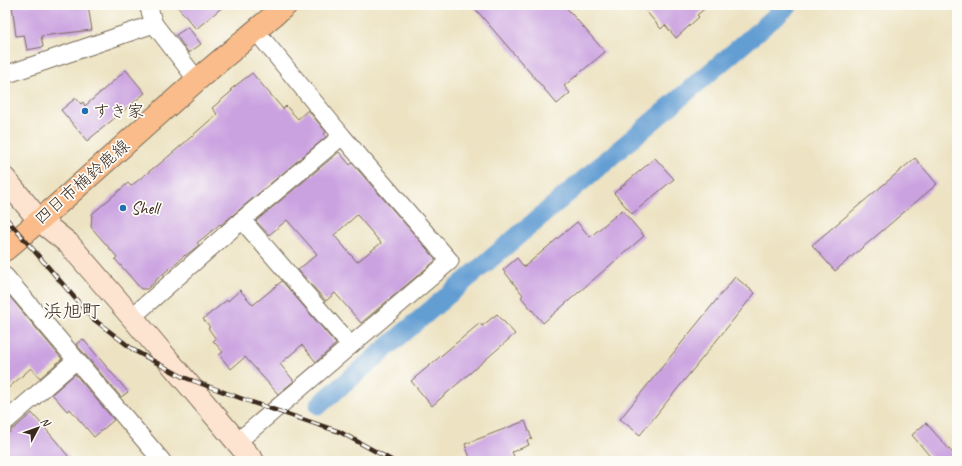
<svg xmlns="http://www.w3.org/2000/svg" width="962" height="466" font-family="Caveat,'Klee One',sans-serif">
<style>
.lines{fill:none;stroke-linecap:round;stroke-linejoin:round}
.canal{stroke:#639ed3;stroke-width:19}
.building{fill:#caa2e0;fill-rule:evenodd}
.street-casing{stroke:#796b58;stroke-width:19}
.secondary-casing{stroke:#796b58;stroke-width:24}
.primary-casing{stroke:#796b58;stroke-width:24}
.street{stroke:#fff;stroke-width:17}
.secondary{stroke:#fde4d0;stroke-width:22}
.primary{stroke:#f9bc8a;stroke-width:22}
.rail-casing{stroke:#3b2a1e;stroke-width:4.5}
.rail{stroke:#fdfcf7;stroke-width:3;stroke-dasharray:9;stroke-linecap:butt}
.poi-dot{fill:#1f6fb2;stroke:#fdfcf7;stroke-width:1.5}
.labels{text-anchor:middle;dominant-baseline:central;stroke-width:3.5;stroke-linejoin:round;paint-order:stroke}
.poi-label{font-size:17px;fill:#3b2a1e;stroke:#fdfcf7;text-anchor:start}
.street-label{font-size:17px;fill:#3b2a1e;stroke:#fdfcf7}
.quarter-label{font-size:19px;fill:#3b2a1e;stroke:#fdfcf7}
</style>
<rect width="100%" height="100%" fill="#fdfcf7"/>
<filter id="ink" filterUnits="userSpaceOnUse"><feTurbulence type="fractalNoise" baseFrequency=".025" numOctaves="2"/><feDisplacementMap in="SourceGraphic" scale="8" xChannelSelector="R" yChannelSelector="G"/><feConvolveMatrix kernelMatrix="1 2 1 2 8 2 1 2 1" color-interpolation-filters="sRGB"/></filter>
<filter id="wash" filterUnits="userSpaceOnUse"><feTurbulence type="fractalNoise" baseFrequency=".012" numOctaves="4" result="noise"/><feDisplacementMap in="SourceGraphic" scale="16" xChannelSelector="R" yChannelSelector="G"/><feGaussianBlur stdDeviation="0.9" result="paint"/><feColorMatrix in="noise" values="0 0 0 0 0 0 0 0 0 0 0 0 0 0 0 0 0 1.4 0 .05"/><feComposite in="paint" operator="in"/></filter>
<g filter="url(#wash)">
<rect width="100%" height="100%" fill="#ede3c3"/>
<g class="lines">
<!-- canal -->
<polyline class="canal" points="319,405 789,5"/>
</g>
<g id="blocks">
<!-- building -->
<g class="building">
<polygon points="12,5 88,5 92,30 41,36 43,47 27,50 24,35 16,36"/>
<polygon points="176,5 225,5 196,29"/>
<polygon points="472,5 564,5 605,52 564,86 570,93 557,104"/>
<polygon points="653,5 709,5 697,15 699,17 676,38 665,25 661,29 646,11"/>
<polygon points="188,27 201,44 189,53 176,35"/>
<polygon points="126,70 145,93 87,141 61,110 76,98 81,104 83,102 85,106"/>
<polygon points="252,73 283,109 286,106 298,119 308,110 326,132 324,134 326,137 221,225 220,224 197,243 199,245 185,256 185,255 156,280 156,281 147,289 141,289 115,259 117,257 91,227 92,214 128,183 131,186 156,166 156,167 183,144 217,114 212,108 232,91 230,90"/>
<path d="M339,152L350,165L352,163L435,258V261L361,323L335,293L326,301L298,270L317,254L287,220L269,235L256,221ZM357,215L381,243L357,262L334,235Z"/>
<polygon points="655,158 674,179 632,214 614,193"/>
<polygon points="915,158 937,184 835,271 812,245"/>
<polygon points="622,210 644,236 543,323 521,297 523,295 503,270 517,258 524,267 577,222 590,237"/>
<polygon points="735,277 755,293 640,435 620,419"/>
<polygon points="282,281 336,344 316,362 302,345 280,364 294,381 278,394 245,357 231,369 219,355 223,352 213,341 216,339 208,328 210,327 203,319 227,300 228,301 240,290 253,305"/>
<polygon points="5,291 62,359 40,378 31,368 5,391"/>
<polygon points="497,314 515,334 432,406 411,381 480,323 482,326"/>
<polygon points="83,339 128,392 121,397 76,344"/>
<polygon points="75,374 114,420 94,437 70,409 67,411 52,394"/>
<polygon points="32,413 56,441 72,461 5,461 5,436"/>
<polygon points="525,421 532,439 527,440 529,445 512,452 516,461 471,461 465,444"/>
<polygon points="926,423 957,458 957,461 934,461 912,435"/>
</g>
</g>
</g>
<g filter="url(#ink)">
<use href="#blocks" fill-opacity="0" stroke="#796b58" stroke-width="1"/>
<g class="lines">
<!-- street casing -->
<g class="street-casing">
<g id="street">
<polyline points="148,5 154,24 197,80"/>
<polyline points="5,75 154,24"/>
<polyline points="242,220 350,345"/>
<polyline points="5,276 162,461"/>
<polyline points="132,317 242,220 342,136"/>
<polyline points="5,422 76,360"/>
<polyline points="237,442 450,261 342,136 256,31"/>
</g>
</g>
<!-- secondary casing -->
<g class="secondary-casing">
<polyline id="secondary" points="5,179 39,220 68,243 132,317 253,461"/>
</g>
<!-- primary casing -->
<g class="primary-casing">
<polyline id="primary" points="5,250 56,206 197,80 286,5"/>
</g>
<!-- street -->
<use href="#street" class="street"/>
<!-- secondary -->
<use href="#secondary" class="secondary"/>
<!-- primary -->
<use href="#primary" class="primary"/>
<!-- rail casing -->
<g class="rail-casing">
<polyline id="rail" points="5,217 92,318 135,351 183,377 251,402 340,432 393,461"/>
</g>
<!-- rail -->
<use href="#rail" class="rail"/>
</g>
</g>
<!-- markers -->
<g class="poi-dot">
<circle cx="85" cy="111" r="4"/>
<circle cx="123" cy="208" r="4"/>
</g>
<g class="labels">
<!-- poi labels -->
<g class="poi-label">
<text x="93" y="111">すき家</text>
<text x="131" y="208">Shell</text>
</g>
<!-- street labels -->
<g class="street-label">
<text transform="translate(82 182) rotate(-41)">四日市楠鈴鹿線</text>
</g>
<!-- quarter labels -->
<g class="quarter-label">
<text x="72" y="311">浜旭町</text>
</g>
</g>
<!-- margin -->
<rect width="962" height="466" fill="none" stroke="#fdfcf7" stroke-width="20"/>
<!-- north arrow -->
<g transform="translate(38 428) rotate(49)" stroke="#fdfcf7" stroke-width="3" paint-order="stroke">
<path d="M0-3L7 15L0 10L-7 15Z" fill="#3b2a1e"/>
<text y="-6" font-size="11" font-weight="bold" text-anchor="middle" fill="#3b2a1e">N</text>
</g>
</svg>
